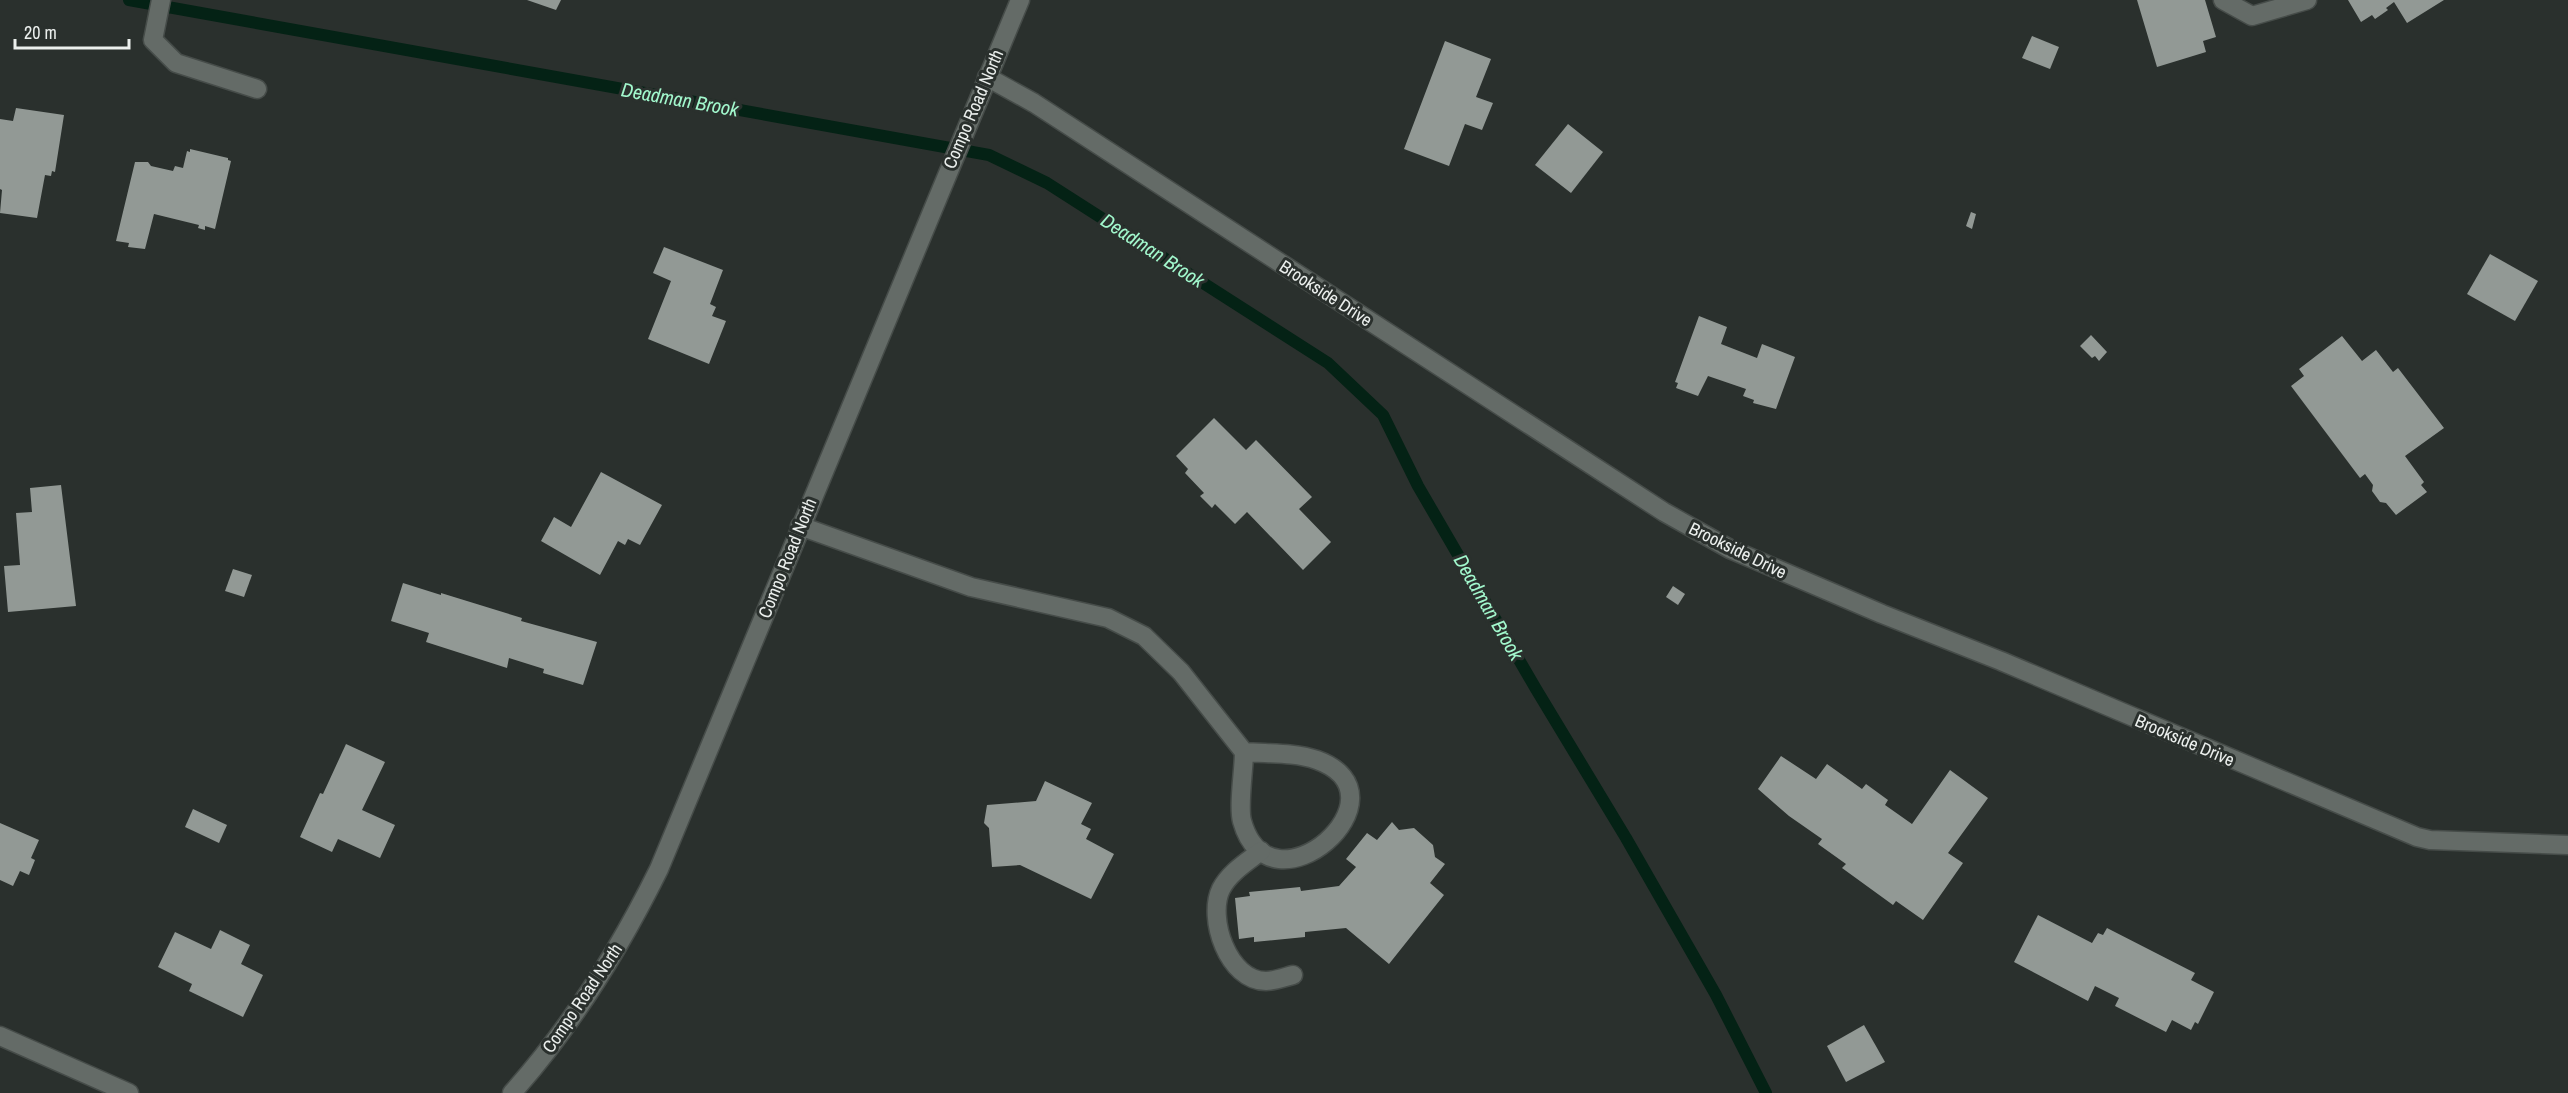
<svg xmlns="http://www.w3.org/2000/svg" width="2568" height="1093" font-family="'Archivo Narrow',sans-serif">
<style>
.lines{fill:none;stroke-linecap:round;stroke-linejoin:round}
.stream{stroke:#042215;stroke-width:12}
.building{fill:#929995}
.service-casing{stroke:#464c49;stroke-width:21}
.minor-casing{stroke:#464c49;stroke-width:21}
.secondary-casing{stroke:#464c49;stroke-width:21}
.service{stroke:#646b67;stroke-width:18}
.minor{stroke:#646b67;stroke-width:18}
.secondary{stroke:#646b67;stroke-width:18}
.labels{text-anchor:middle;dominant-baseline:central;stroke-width:6;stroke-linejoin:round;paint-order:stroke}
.street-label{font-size:18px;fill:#ebefed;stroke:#2a302d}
.water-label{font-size:20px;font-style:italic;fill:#a2f8cd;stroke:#2a302d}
</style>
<rect width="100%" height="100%" fill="#2a302d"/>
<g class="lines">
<!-- stream -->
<polyline class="stream" points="129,0 989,155 1047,183 1328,363 1383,415 1418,486 1536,689 1626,838 1716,995 1766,1093"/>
</g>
<!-- building -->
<g class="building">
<polygon points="527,0 561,0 556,10"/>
<polygon points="2137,0 2205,0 2216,37 2203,41 2206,52 2157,67"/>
<polygon points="2348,0 2444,0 2407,23 2394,2 2386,8 2388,10 2375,19 2372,15 2361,22"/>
<polygon points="2032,36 2059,47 2050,69 2022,58"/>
<polygon points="1445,41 1491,59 1476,97 1493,103 1482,130 1465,124 1449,166 1404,149"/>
<polygon points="16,108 64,115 55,172 52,171 51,176 45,175 37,218 0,213 2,190 0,189 0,119 13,121"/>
<polygon points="1568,124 1603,152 1571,193 1535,165"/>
<polygon points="190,149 228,158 228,160 231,161 215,229 205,226 205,230 198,228 199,225 154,214 145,249 128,247 129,243 116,241 135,162 148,162 151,166 173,171 175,166 183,168 187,151 190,152"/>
<polygon points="1971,212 1976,214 1972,229 1966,226"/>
<polygon points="664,247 723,270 710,304 716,307 712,316 726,321 709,364 648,339 671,281 653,273"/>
<polygon points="2490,254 2538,281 2515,321 2467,294"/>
<polygon points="1699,316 1727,327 1721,344 1757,358 1762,344 1795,357 1776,409 1753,403 1754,400 1743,396 1746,389 1708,376 1698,396 1676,388 1678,383 1675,382"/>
<polygon points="2091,335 2107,352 2099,361 2095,356 2092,358 2080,346"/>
<polygon points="2342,336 2362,361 2376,350 2393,372 2398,368 2444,428 2405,456 2424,482 2421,485 2427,492 2396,515 2386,503 2380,502 2372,491 2373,485 2365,474 2360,478 2291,386 2304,376 2299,369"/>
<polygon points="1214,418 1246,450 1256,440 1312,497 1299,509 1331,542 1303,570 1247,512 1235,524 1215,504 1212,508 1200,496 1204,493 1185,473 1188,469 1176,456"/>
<polygon points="601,472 662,505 640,545 628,539 625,545 618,541 600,575 541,541 554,517 571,527"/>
<polygon points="61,485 76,606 8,612 4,566 20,565 16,513 32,512 30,488"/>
<polygon points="233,569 252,575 244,597 225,591"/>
<polygon points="403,583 441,595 441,593 522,618 521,621 597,642 583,685 543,673 544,669 509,658 507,668 426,642 429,633 391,621"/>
<polygon points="1673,586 1685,594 1678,605 1666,597"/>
<polygon points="346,744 385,762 362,810 395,825 380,858 338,839 332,852 300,837 320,793 323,794"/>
<polygon points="1781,756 1816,779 1827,764 1862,789 1866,784 1888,800 1885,805 1912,824 1950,770 1988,798 1948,853 1963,863 1923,920 1896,901 1893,905 1842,868 1846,864 1818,844 1822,839 1789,816 1758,789"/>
<polygon points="1045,781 1092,803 1081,824 1091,829 1086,839 1114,854 1091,899 1020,865 992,867 989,828 984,823 987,805 1036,801"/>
<polygon points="193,809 227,825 219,843 185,827"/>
<polygon points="1392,822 1399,830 1414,828 1433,845 1435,857 1445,864 1430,883 1444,895 1389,964 1346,928 1305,932 1305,937 1254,942 1254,937 1239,939 1235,898 1250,896 1249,892 1300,887 1301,891 1339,886 1356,867 1346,859 1367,833 1377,840"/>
<polygon points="0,823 39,840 31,858 35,860 29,875 20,871 13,886 0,880"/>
<polygon points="2038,915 2092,943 2098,933 2103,935 2107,928 2195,973 2191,980 2214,992 2198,1024 2195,1022 2191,1030 2172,1020 2166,1032 2115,1006 2119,998 2095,986 2088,1001 2014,962"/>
<polygon points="220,930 250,945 241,964 263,975 243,1017 189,991 192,984 158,967 175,932 211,949"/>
<polygon points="1864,1025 1885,1062 1846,1082 1827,1046"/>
</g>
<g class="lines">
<!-- service casing -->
<g class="service-casing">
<g id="service">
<polyline points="161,0 153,40 176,63 257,89"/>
<polyline points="2223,0 2252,16 2307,0"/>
<path d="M800,526L971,587L1108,618L1144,636L1181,672L1244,752C1267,754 1294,752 1317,760C1414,795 1270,922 1242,821C1238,806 1244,769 1244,752"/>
<path d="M1261,851C1247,862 1230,872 1221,889C1207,918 1228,981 1266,981C1275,981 1285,977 1293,975"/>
</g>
</g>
<!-- minor casing -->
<g class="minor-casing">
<polyline id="minor" points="987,77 1034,103 1664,512 1730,549 1882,614 2001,661 2417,837 2430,840 2568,845"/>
</g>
<!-- secondary casing -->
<g class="secondary-casing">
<g id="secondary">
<polyline points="0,1036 129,1093"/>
<path d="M512,1093C572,1026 619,950 659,869L1020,0"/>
</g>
</g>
<!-- service -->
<use href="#service" class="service"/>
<!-- minor -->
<use href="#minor" class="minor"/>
<!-- secondary -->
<use href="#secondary" class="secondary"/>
</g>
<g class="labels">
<!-- street labels -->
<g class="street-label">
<text transform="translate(973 109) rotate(-67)">Compo Road North</text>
<text transform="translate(1326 293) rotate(33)">Brookside Drive</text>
<text transform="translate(1738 550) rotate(26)">Brookside Drive</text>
<text transform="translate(787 558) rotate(-68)">Compo Road North</text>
<text transform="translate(2185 740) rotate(23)">Brookside Drive</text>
<text transform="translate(582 998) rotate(-56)">Compo Road North</text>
</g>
<!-- water labels -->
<g class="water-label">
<text transform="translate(680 99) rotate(10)">Deadman Brook</text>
<text transform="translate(1153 250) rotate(33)">Deadman Brook</text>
<text transform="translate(1489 607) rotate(60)">Deadman Brook</text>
</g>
</g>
<!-- scale -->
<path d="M15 39v9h114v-9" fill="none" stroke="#ebefed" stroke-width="3"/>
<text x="24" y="39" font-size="18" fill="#ebefed" stroke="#2a302d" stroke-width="4.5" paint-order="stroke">20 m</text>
</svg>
